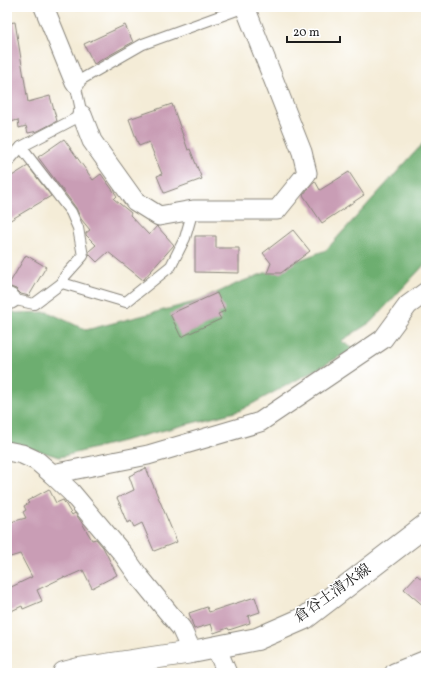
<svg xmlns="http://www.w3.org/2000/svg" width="433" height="680" font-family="Vollkorn,'Noto Serif JP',serif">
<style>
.forest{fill:#6dae70;stroke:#446546}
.building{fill:#c99db5}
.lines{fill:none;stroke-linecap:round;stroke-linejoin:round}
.service-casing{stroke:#88847a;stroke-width:12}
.minor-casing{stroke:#88847a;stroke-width:21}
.secondary-casing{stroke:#88847a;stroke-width:24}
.service{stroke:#fff;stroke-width:10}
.minor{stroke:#fff;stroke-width:19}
.secondary{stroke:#fff;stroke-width:22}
.labels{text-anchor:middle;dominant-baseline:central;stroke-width:3.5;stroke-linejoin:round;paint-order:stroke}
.street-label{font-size:15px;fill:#1c1c1c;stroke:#fff}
</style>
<rect width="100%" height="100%" fill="#fff"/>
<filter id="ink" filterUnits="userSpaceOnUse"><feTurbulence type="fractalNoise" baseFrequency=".025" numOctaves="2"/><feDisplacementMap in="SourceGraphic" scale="8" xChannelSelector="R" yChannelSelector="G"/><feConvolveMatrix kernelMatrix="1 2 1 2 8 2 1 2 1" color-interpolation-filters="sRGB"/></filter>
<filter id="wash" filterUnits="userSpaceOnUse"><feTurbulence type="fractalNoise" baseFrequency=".012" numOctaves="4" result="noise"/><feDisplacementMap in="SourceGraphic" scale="16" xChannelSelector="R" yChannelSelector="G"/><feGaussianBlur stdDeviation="0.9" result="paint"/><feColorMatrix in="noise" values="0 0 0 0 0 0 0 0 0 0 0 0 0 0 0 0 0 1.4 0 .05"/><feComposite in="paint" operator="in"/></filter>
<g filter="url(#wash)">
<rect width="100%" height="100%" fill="#f4ecd7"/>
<!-- forest -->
<polygon class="forest" points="426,140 426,263 371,322 341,341 354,349 239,411 60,457 7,442 7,309 16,313 48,312 86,330 199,301 238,283 326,250"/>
<g id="blocks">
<!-- building -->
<g class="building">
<polygon points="15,22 28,102 50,96 57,121 38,131 28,133 26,126 19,128 18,120 7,123 7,23"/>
<polygon points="125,25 133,42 94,64 84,44"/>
<polygon points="172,104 188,150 190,149 202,179 164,193 157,176 162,174 149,142 139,146 129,119"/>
<polygon points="64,139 93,180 101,174 117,196 114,199 131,213 130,215 149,235 157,226 174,245 143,280 108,252 97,262 89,254 89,251 96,245 86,235 86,233 90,230 81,219 76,208 38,157"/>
<polygon points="28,166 51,196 7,222 7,179"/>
<polygon points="349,172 364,195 322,223 303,195 315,181 320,190"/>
<polygon points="293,230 310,251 281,273 267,273 271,263 263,253"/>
<polygon points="195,236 216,236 216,248 239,248 239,273 195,272"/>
<polygon points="26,255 46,267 29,296 21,294 16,289 8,286"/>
<polygon points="217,293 225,311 218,314 221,319 181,337 170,314"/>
<polygon points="146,468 177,542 154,551 142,523 134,527 131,521 127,523 120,506 121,506 117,498 134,490 129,476"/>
<polygon points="49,489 56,503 63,500 72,515 75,513 82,523 92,540 96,539 103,547 117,575 92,588 83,570 65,578 64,577 37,590 42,601 23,609 22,606 7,613 7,589 32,577 20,554 7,558 7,523 26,518 23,512 26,510 24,506 29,503 27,501"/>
<polygon points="417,575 426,583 426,608 404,589"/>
<polygon points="255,597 260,612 248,616 250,623 229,630 228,628 214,633 211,624 194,629 189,613 207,607 209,612"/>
</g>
</g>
</g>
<g filter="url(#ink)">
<use href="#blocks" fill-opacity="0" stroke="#88847a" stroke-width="1"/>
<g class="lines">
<!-- service casing -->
<g class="service-casing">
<g id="service">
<polyline points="21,147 71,212 78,228 83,256 65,276 62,283"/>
<polyline points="7,163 21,147 82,115 75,83 143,44 245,7"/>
<polyline points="11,299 34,304 62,283 126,302 171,266 185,238 193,210"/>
</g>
</g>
<!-- minor casing -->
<g class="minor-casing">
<g id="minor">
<polyline points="44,7 75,83"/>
<polyline points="82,115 92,141 135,201 159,216 193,210 277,210 307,173 302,152 245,7"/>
<polyline points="7,297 11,299"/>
<polyline points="7,451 22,454 37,461 52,474 71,492 123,554 137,574 181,628 192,652"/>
<polyline points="52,474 148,455 260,422 383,339 408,305 426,292"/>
<polyline points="216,647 227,673"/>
<polyline points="394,673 426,660"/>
</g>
</g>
<!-- secondary casing -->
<g class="secondary-casing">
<polyline id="secondary" points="64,673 79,669 192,652 257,639 305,618 426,525"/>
</g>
<!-- service -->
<use href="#service" class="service"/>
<!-- minor -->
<use href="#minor" class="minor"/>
<!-- secondary -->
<use href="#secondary" class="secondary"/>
</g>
</g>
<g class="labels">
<!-- street labels -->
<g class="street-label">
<text transform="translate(333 594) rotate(-35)">倉谷土清水線</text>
</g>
</g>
<!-- margin -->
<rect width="433" height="680" fill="none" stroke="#fff" stroke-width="24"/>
<!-- scale -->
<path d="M287 36v6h53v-6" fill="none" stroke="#1c1c1c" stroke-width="2"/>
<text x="293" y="36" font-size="12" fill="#1c1c1c" stroke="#ffffff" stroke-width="3" paint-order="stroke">20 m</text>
</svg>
